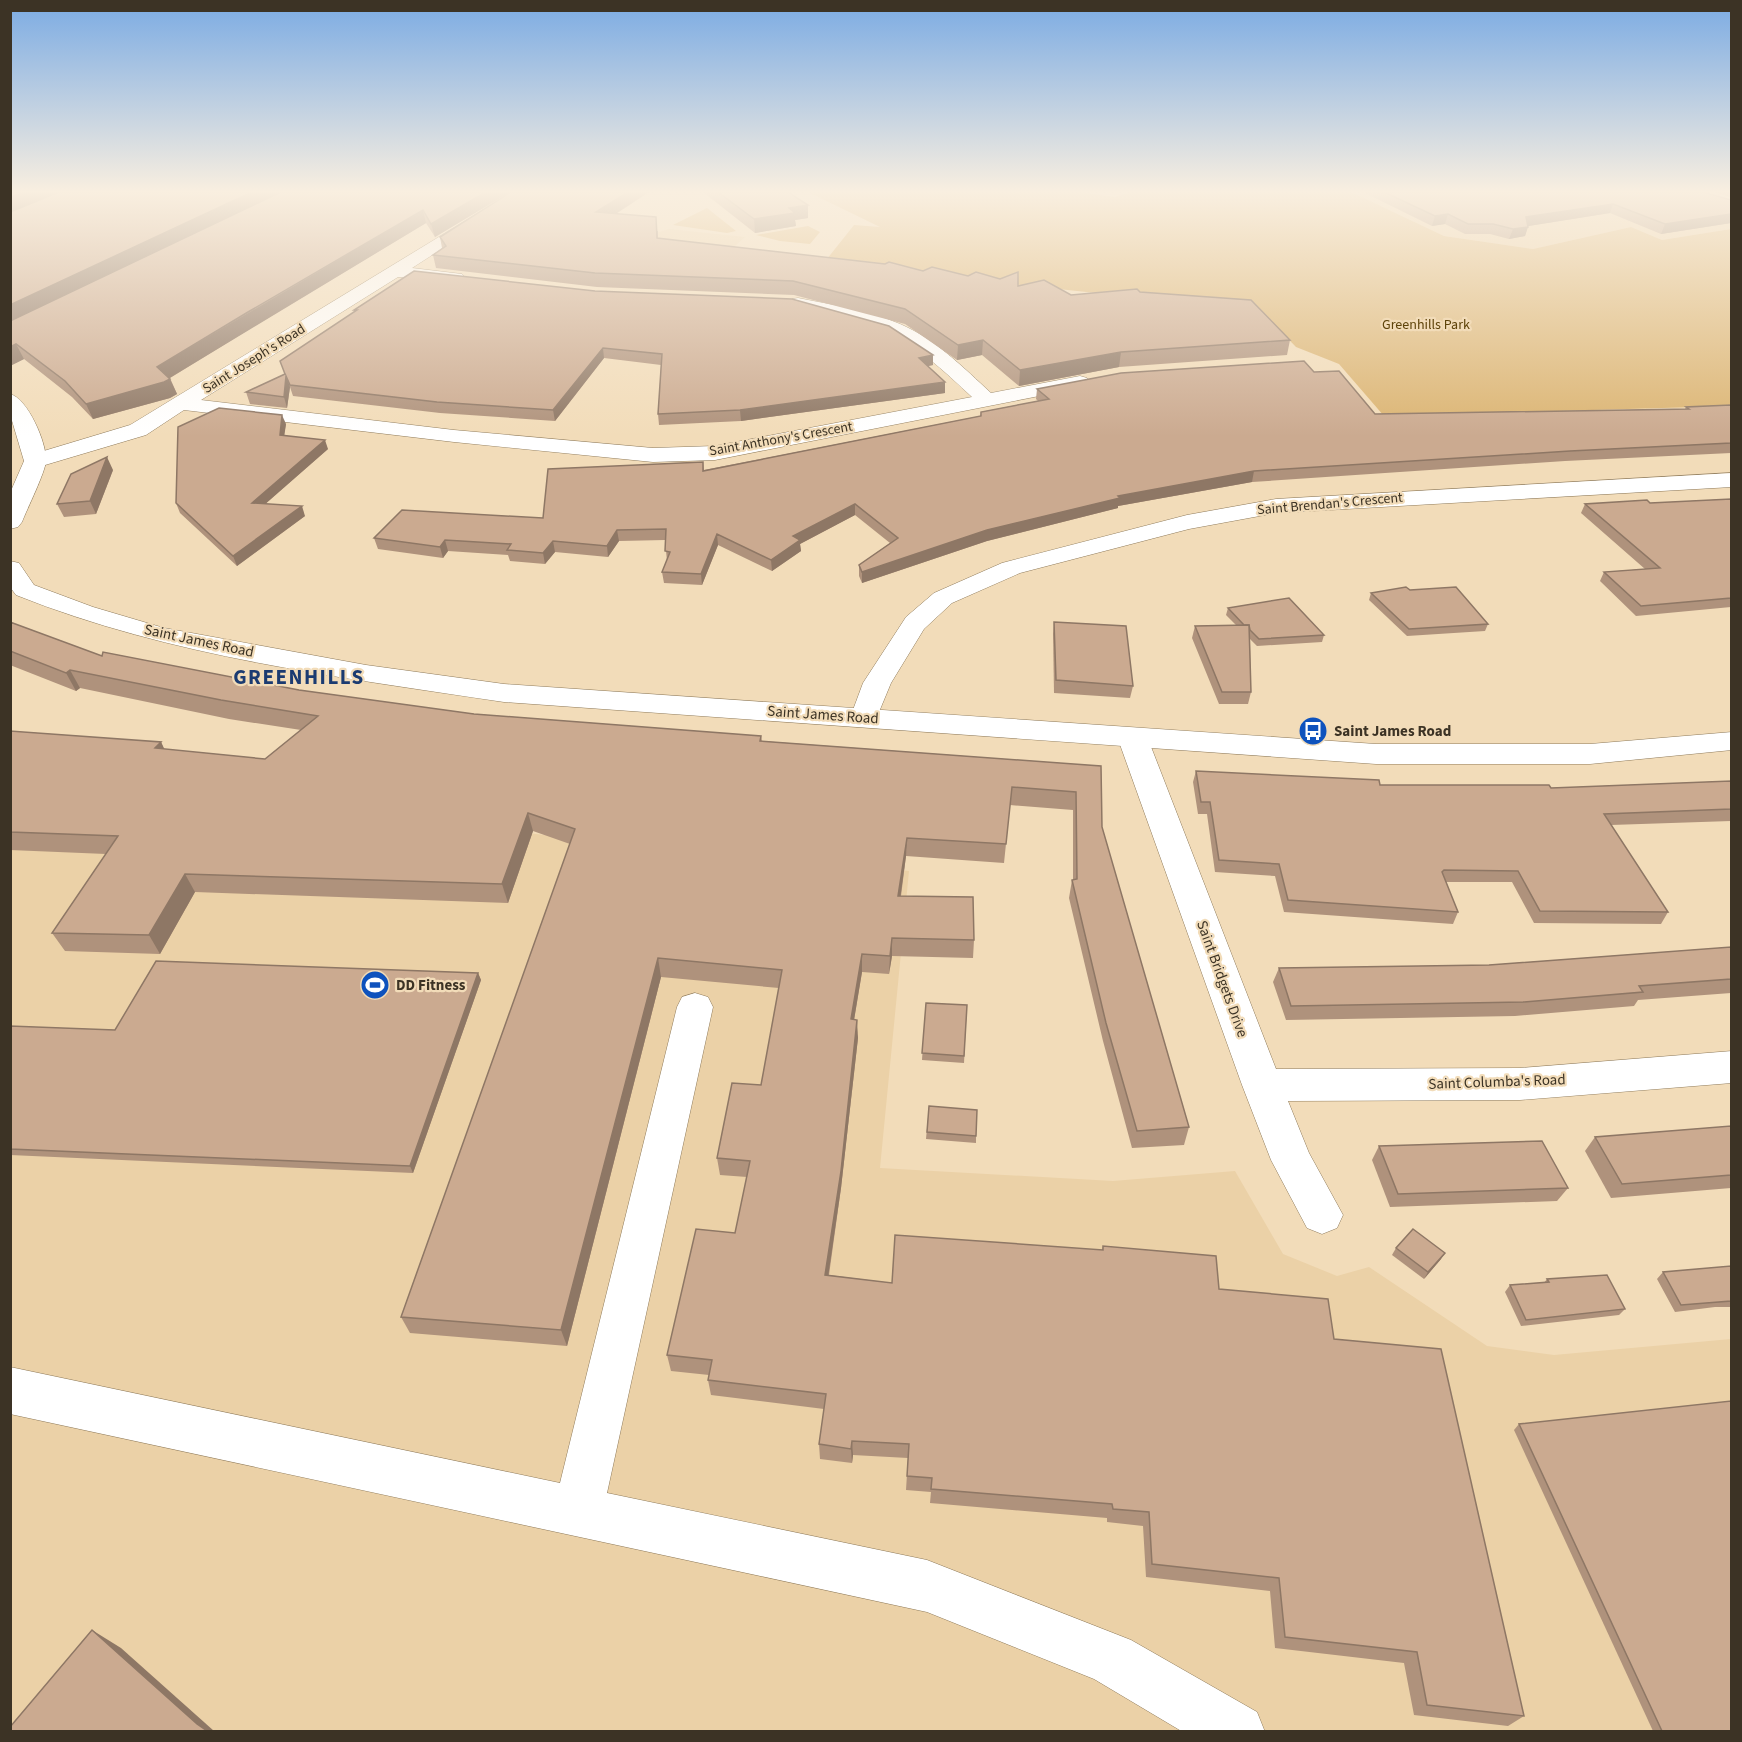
<svg xmlns="http://www.w3.org/2000/svg" width="1742" height="1742" font-family="'Source Sans 3',sans-serif">
<style>
.built{fill:#ebd1a7}
.green{fill:#dbb472}
.lines{fill:none;stroke-linecap:round;stroke-linejoin:round}
.street-casing{stroke:#8f7b5b;stroke-width:1}
.secondary-casing{stroke:#8f7b5b;stroke-width:1}
.street{fill:#fff;fill-rule:evenodd}
.secondary{fill:#fff;fill-rule:evenodd}
.wall{fill:#af927c}
.shaded-wall{fill:#8e7765}
.building{fill:#cbaa90;stroke:#8e7765;stroke-width:1.5}
.labels{text-anchor:middle;dominant-baseline:central;stroke-width:4.5;stroke-linejoin:round;paint-order:stroke}
.far-park-label{font-size:14px;fill:#5e430a;stroke:#f2dcb9}
.far-street-label{font-size:14px;fill:#3c3325;stroke:#f2dcb9}
.street-label{font-size:15px;fill:#3c3325;stroke:#f2dcb9}
.poi-label{font-size:15px;font-weight:bold;fill:#3c3325;stroke:#f2dcb9;text-anchor:start}
.district-label{font-size:21px;font-weight:bold;letter-spacing:1.5px;fill:#1b3b71;stroke:#f2dcb9}
</style>
<rect width="100%" height="100%" fill="#f2dcb9"/>
<!-- built -->
<g class="built">
<polygon points="1351,192 1677,192 1731,212 1731,229 1662,240 1631,227 1533,249 1444,236"/>
<polygon points="669,229 745,237 726,254 623,243"/>
<polygon points="10,782 909,871 880,1168 1113,1181 1235,1171 1283,1254 1337,1276 1369,1267 1487,1346 1554,1355 1731,1339 1731,1731 11,1731"/>
</g>
<!-- green -->
<g class="green">
<polygon points="808,192 1080,192 1115,197 1130,192 1351,192 1444,236 1533,249 1631,227 1662,240 1731,229 1731,406 1384,416 1339,364 1296,347 1264,314 1256,310 823,264 854,225 880,227"/>
<polygon points="707,208 736,231 727,233 673,225"/>
<polygon points="808,226 820,232 810,244 780,241 756,235"/>
</g>
<g class="lines">
<!-- street casing -->
<g class="street-casing">
<g id="street">
<path d="M513,192H530L412,268L462,274L465,278L462,282L398,277L201,400L454,430L653,448L715,446L972,397C944,371 914,342 878,328C850,317 820,314 792,307L789,303L792,299L798,298C832,305 868,310 900,324C935,339 964,368 991,393L1080,376L1087,378L1090,382L1087,386L1080,388L715,460L653,462L454,442L184,410L146,435L35,468L27,466L24,461L27,456L130,425Z"/>
<polygon points="1732,473 1732,487 1276,513 1189,529 1020,573 952,603 924,629 891,683 874,724 864,727 854,724 850,718 863,683 906,617 934,593 1002,563 1187,515 1276,499"/>
<polygon points="1133,730 1143,732 1148,739 1276,1069 1520,1068 1732,1051 1732,1083 1520,1100 1288,1101 1309,1153 1343,1215 1337,1228 1322,1234 1307,1228 1271,1160 1242,1085 1118,739 1123,732"/>
<polygon points="695,993 708,997 713,1007 607,1493 927,1560 1131,1640 1257,1712 1265,1732 1183,1732 1094,1679 927,1612 10,1414 10,1367 560,1483 677,1007 682,997"/>
</g>
</g>
<!-- secondary casing -->
<g class="secondary-casing">
<g id="secondary">
<path d="M10,394C28,398 47,444 46,461C45,473 27,509 22,522L18,527L10,529V493L24,461L10,414Z"/>
<path d="M10,561L19,563L34,585L93,607L164,628L366,665L504,684L1376,744H1590L1732,732V750L1590,764H1376L504,702C339,677 171,657 16,595L10,587Z"/>
</g>
</g>
<!-- street -->
<use href="#street" class="street"/>
<!-- secondary -->
<use href="#secondary" class="secondary"/>
</g>
<!-- wall -->
<g class="wall">
<polygon points="10,192 510,192 435,237 426,223 253,327 170,378 177,394 170,398 93,419 72,397 24,359 10,366"/>
<polygon points="511,192 649,192 616,214 658,231 658,238 968,276 1018,286 1071,295 1140,292 1290,340 1287,355 1119,367 1019,386 982,355 957,360 905,324 794,295 597,287 436,268 433,255 442,248 440,237"/>
<polygon points="703,192 788,192 808,218 795,220 796,226 755,233"/>
<polygon points="1363,192 1704,192 1731,200 1731,223 1661,234 1610,213 1528,226 1525,236 1509,239 1490,234 1465,234 1445,224 1432,226"/>
<polygon points="1713,192 1731,192 1731,197"/>
<polygon points="354,310 933,365 928,366 945,393 741,421 659,425 658,414 661,365 604,358 555,421 440,413 293,396 290,387 287,408 250,404 246,392 285,374 354,312"/>
<polygon points="1314,372 1375,414 1685,409 1686,407 1731,405 1731,453 1565,461 1252,482 1118,506 1118,508 987,541 862,583 859,576 859,565 890,543 855,515 800,544 801,551 772,571 718,545 702,585 664,583 662,572 667,561 665,540 619,541 608,557 555,552 545,564 510,561 508,555 448,551 443,558 378,549 374,538 543,518 703,462 704,470 980,416 981,412 1038,401 1036,399 1037,389"/>
<polygon points="286,424 284,435 328,449 265,504 305,516 237,566 180,513 176,503"/>
<polygon points="113,470 96,514 64,517 57,504"/>
<polygon points="1731,499 1731,607 1636,616 1600,581 1604,572 1645,569 1581,513 1585,504 1650,503"/>
<polygon points="1410,590 1488,624 1485,631 1407,636 1369,600 1371,593"/>
<polygon points="1228,608 1324,635 1322,642 1257,646 1250,639 1251,692 1248,704 1219,704 1192,638 1195,626 1236,625 1226,615"/>
<polygon points="10,622 102,656 299,690 474,714 761,736 762,741 1101,766 1102,827 1189,1127 1184,1145 1132,1148 1103,1041 1069,898 1072,880 1073,880 1073,810 1010,805 1004,863 906,856 901,896 974,940 973,958 892,956 889,974 862,972 854,1020 858,1038 841,1188 829,1275 892,1283 1102,1250 1103,1246 1219,1289 1334,1339 1524,1716 1508,1726 1414,1715 1404,1663 1275,1648 1270,1591 1146,1577 1143,1526 1107,1522 1107,1518 930,1503 931,1492 906,1490 908,1458 853,1455 852,1463 820,1459 819,1444 824,1409 711,1395 708,1380 709,1375 671,1371 667,1355 735,1233 747,1177 720,1175 717,1158 761,1085 779,988 661,977 567,1346 410,1333 401,1317 570,844 533,831 508,903 195,892 160,954 65,951 52,933 106,854 10,850 10,731 161,742 164,749 265,759 301,730 229,719 80,688 76,691 10,665"/>
<polygon points="1054,622 1133,686 1130,698 1054,693 1053,634"/>
<polygon points="1196,771 1380,785 1551,788 1731,781 1731,821 1611,825 1668,912 1661,924 1534,923 1512,882 1446,882 1458,912 1453,924 1284,912 1275,876 1215,872 1207,814 1198,814 1193,782"/>
<polygon points="1731,947 1731,993 1638,1000 1634,1006 1515,1016 1286,1020 1273,982 1279,968 1489,965"/>
<polygon points="478,973 481,980 413,1173 10,1155 10,1026 115,1030"/>
<polygon points="926,1003 967,1005 964,1063 922,1060"/>
<polygon points="929,1106 976,1136 976,1143 926,1139"/>
<polygon points="1731,1126 1731,1188 1611,1198 1585,1151 1595,1137"/>
<polygon points="1379,1146 1568,1188 1557,1201 1390,1207 1372,1160"/>
<polygon points="1396,1248 1441,1259 1424,1279 1392,1255"/>
<polygon points="1731,1266 1731,1307 1715,1307 1675,1312 1657,1279 1663,1272"/>
<polygon points="1547,1279 1625,1309 1619,1315 1521,1326 1505,1292 1510,1285 1544,1283"/>
<polygon points="1519,1424 1731,1731 1653,1731 1514,1430"/>
</g>
<!-- shaded-wall -->
<g class="shaded-wall">
<polygon points="26,192 64,192 10,213 10,197"/>
<polygon points="252,192 283,192 10,323 10,305"/>
<polygon points="486,192 510,192 435,237 431,224"/>
<polygon points="628,192 649,192 598,225 596,212"/>
<polygon points="1613,204 1610,213 1523,227 1526,217"/>
<polygon points="808,205 808,218 795,220 796,226 755,233 754,219 789,208"/>
<polygon points="423,210 426,223 163,382 157,367"/>
<polygon points="1448,214 1445,224 1432,226 1435,216"/>
<polygon points="1731,214 1731,223 1661,234 1665,224"/>
<polygon points="1528,227 1525,236 1509,239 1513,229"/>
<polygon points="983,340 982,355 957,360 958,345"/>
<polygon points="16,344 24,359 10,366 10,347"/>
<polygon points="603,348 604,358 555,421 553,410"/>
<polygon points="1121,352 1119,367 1019,386 1020,370"/>
<polygon points="933,355 933,365 918,368 919,358"/>
<polygon points="286,376 290,387 287,408 284,397"/>
<polygon points="170,379 177,394 170,398 93,419 86,404"/>
<polygon points="945,382 945,393 741,421 740,410"/>
<polygon points="282,415 286,424 283,444 280,435"/>
<polygon points="325,440 328,449 255,513 252,503"/>
<polygon points="107,457 113,470 96,514 90,501"/>
<polygon points="1254,471 1252,482 1118,506 1118,508 987,541 862,583 862,572 987,530 1118,496"/>
<polygon points="855,504 855,515 800,544 801,551 772,571 771,560 793,536"/>
<polygon points="302,506 305,516 237,566 233,556"/>
<polygon points="617,530 619,541 608,557 607,546"/>
<polygon points="717,534 718,545 702,585 701,574"/>
<polygon points="445,540 448,551 443,558 440,547"/>
<polygon points="553,541 555,552 545,564 543,553"/>
<polygon points="70,670 80,688 76,691 66,673"/>
<polygon points="161,742 170,761 155,748"/>
<polygon points="528,813 533,831 508,903 502,884"/>
<polygon points="907,838 906,856 898,914 898,896"/>
<polygon points="185,874 195,892 160,954 149,935"/>
<polygon points="892,938 892,956 889,974 890,956"/>
<polygon points="862,954 862,972 851,1038 851,1019"/>
<polygon points="658,958 661,977 567,1346 561,1330"/>
<polygon points="478,973 481,980 413,1173 410,1166"/>
<polygon points="857,1020 858,1038 841,1188 826,1291 825,1275"/>
<polygon points="1445,1253 1441,1259 1424,1279 1428,1272"/>
<polygon points="852,1441 853,1455 852,1463 851,1449"/>
<polygon points="92,1630 121,1648 214,1731 207,1731 197,1724"/>
</g>
<!-- building -->
<g class="building">
<polygon points="10,192 26,192 10,197"/>
<polygon points="59,192 252,192 10,305 10,212"/>
<polygon points="281,192 486,192 431,224 423,210 248,312 157,367 170,379 164,382 86,404 65,381 16,344 10,347 10,321"/>
<polygon points="511,192 628,192 596,212 656,217 657,238 885,264 889,262 923,271 932,267 968,276 976,272 1000,279 1018,272 1018,286 1044,280 1071,295 1137,289 1140,292 1251,300 1290,340 1121,352 1020,370 983,340 958,345 905,309 793,281 595,273 433,255 446,246 440,237"/>
<polygon points="718,192 788,192 808,205 789,208 795,213 754,219"/>
<polygon points="1384,192 1703,192 1731,200 1731,214 1665,224 1613,204 1526,217 1528,227 1513,229 1493,224 1468,224 1448,214 1435,216"/>
<polygon points="414,271 595,291 792,299 889,326 933,355 919,358 945,382 740,410 658,414 662,354 603,348 553,410 437,402 290,385 286,376 284,397 246,392 285,374 280,361 357,310 354,310"/>
<polygon points="1304,361 1314,372 1339,371 1375,414 1689,409 1686,407 1731,405 1731,443 1570,451 1254,471 1118,496 1120,498 987,530 862,572 859,565 898,538 855,504 793,536 800,540 771,560 717,534 701,574 662,572 670,552 665,551 666,529 617,530 607,546 553,541 543,553 507,550 511,544 445,540 440,547 374,538 402,510 543,518 548,469 703,462 703,471 981,416 981,412 1049,399 1037,389 1121,373"/>
<polygon points="219,408 282,415 280,435 325,440 252,503 302,506 233,556 176,503 178,427"/>
<polygon points="107,457 90,501 57,504 71,474"/>
<polygon points="1731,499 1731,598 1641,606 1604,572 1660,568 1585,504 1647,500 1650,503"/>
<polygon points="1406,587 1410,590 1456,587 1488,624 1409,629 1371,593"/>
<polygon points="1289,598 1324,635 1259,639 1250,630 1249,625 1244,625 1228,608"/>
<polygon points="10,622 102,656 103,652 299,690 474,714 761,736 760,741 1101,766 1102,827 1189,1127 1137,1131 1106,1023 1072,880 1077,879 1076,792 1012,787 1006,844 907,838 898,896 973,897 974,940 892,938 890,956 862,954 851,1019 857,1020 841,1171 825,1275 892,1283 895,1235 1103,1250 1103,1246 1216,1256 1219,1289 1328,1299 1334,1339 1441,1349 1524,1716 1427,1705 1417,1652 1285,1637 1279,1578 1152,1564 1149,1512 1113,1509 1112,1504 931,1489 932,1478 907,1476 909,1444 852,1441 851,1449 819,1444 826,1394 708,1380 712,1360 667,1355 696,1229 735,1233 750,1161 717,1158 732,1083 761,1085 782,970 658,958 561,1330 401,1317 575,829 528,813 502,884 185,874 149,935 52,933 118,836 10,832 10,731 161,742 155,748 265,759 318,716 221,700 70,670 66,673 10,651"/>
<polygon points="1054,622 1126,626 1133,686 1056,680"/>
<polygon points="1249,625 1251,692 1222,692 1195,626"/>
<polygon points="1196,771 1379,780 1380,785 1549,785 1551,788 1731,781 1731,809 1604,814 1668,912 1540,911 1518,871 1444,870 1442,872 1458,912 1288,900 1279,864 1219,860 1210,802 1201,802"/>
<polygon points="1731,947 1731,979 1639,986 1643,992 1523,1002 1291,1006 1279,968 1489,965"/>
<polygon points="156,961 478,973 410,1166 10,1149 10,1026 115,1030"/>
<polygon points="926,1003 967,1005 964,1056 922,1053"/>
<polygon points="929,1106 977,1110 976,1136 927,1132"/>
<polygon points="1731,1126 1731,1175 1622,1184 1595,1137"/>
<polygon points="1542,1141 1568,1188 1398,1194 1379,1146"/>
<polygon points="1413,1229 1445,1253 1428,1272 1396,1248"/>
<polygon points="1731,1266 1731,1301 1681,1305 1663,1272"/>
<polygon points="1607,1275 1625,1309 1526,1320 1510,1285 1549,1282 1547,1279"/>
<polygon points="1731,1401 1731,1731 1662,1731 1519,1424"/>
<polygon points="92,1630 197,1724 207,1731 10,1731 10,1727"/>
</g>
<!-- sky -->
<linearGradient id="sky" x2="0" y2="1"><stop stop-color="#7babe3"/><stop offset="0.44" stop-color="#f9efe0"/><stop offset="1" stop-color="#f9efe0" stop-opacity="0"/></linearGradient>
<rect width="1742" height="436" fill="url(#sky)"/>
<!-- icons -->
<defs>
<g id="bus-disc" transform="scale(1.5)"><circle r="9.5" fill="#0e52bd" stroke="#f2dcb9"/><path d="M-5-6H5V4H4V6H2V4H-2V6H-4V4H-5ZM-3.5-4V0h7V-4ZM-3.5 1.2v1.5H-2V1.2ZM2 1.2v1.5H3.5V1.2Z" fill="#fff"/></g>
<g id="stadium-disc" transform="scale(1.5)"><circle r="9.5" fill="#0e52bd" stroke="#f2dcb9"/><path d="M0-5a6.5 5 0 1 0 0 10a6.5 5 0 1 0 0-10ZM-3.5-1.8h7v3.6h-7Z" fill="#fff"/></g>
</defs>
<g fill-rule="evenodd">
<use href="#bus-disc" x="1313" y="731"/>
<use href="#stadium-disc" x="375" y="985"/>
</g>
<g class="labels">
<!-- far-park labels -->
<g class="far-park-label">
<text x="1426" y="325">Greenhills Park</text>
</g>
<!-- far-street labels -->
<g class="far-street-label">
<text transform="translate(254 359) rotate(-32)">Saint Joseph's Road</text>
<text transform="translate(781 439) rotate(-10)">Saint Anthony's Crescent</text>
<text transform="translate(1330 504) rotate(-5)">Saint Brendan's Crescent</text>
</g>
<!-- street labels -->
<g class="street-label">
<text transform="translate(199 641) rotate(12)">Saint James Road</text>
<text transform="translate(823 715) rotate(4)">Saint James Road</text>
<text transform="translate(1222 979) rotate(70)">Saint Bridgets Drive</text>
<text transform="translate(1497 1082) rotate(-2)">Saint Columba's Road</text>
</g>
<!-- poi labels -->
<g class="poi-label">
<text x="1334" y="731">Saint James Road</text>
<text x="396" y="985">DD Fitness</text>
</g>
<!-- district labels -->
<g class="district-label">
<text x="299" y="677">GREENHILLS</text>
</g>
</g>
<!-- border -->
<rect width="1742" height="1742" fill="none" stroke="#3c3325" stroke-width="24"/>
</svg>
